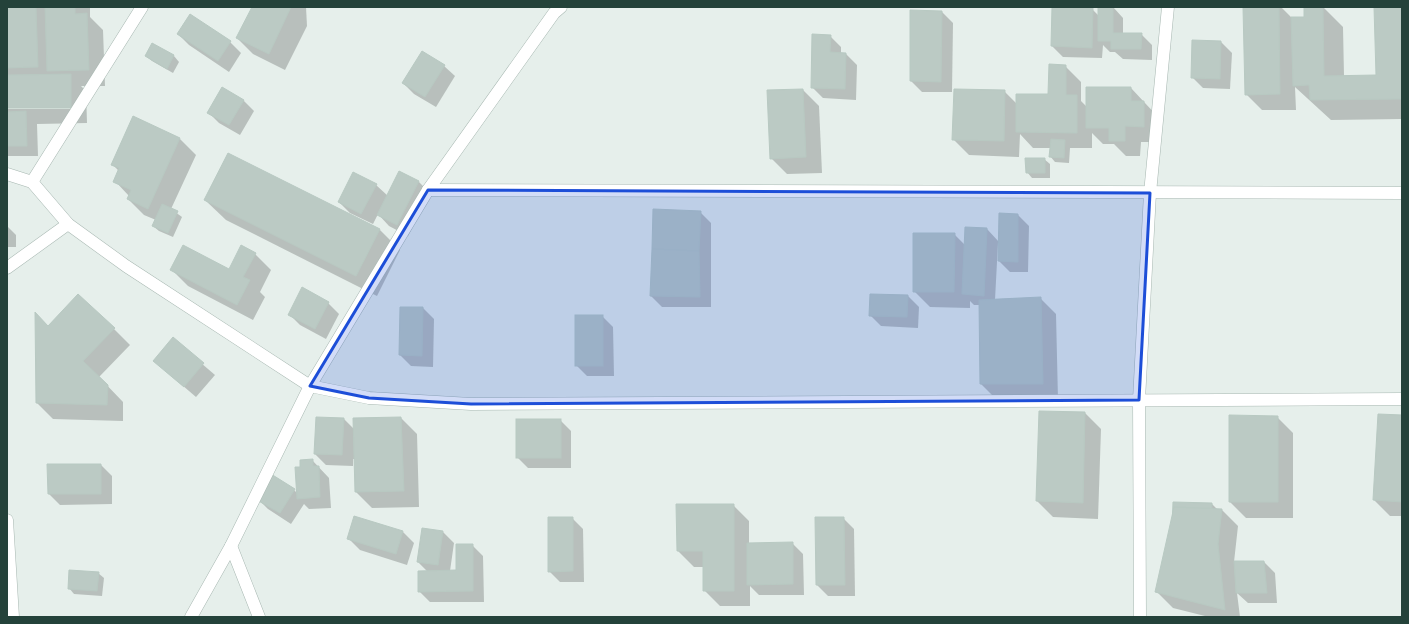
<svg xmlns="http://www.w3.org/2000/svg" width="1409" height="624" font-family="Arial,sans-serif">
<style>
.shadow{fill:#0003;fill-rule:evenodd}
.building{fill:#bbcac4;stroke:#b8c9c2}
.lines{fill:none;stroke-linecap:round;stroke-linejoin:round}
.minor-casing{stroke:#a8b8b2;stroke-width:13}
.minor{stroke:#fff;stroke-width:12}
.marked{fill:#1d4ed8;fill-opacity:0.2;stroke:#1d4ed8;stroke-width:3;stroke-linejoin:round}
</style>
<rect width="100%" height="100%" fill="#e6efeb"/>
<!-- shadow -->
<g class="shadow">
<path d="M7,7H90V17L103,30L105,86H81L86,91L87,123L37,124L38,156H7ZM7,107H76V109H7Z"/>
<polygon points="253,7 306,7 307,26 285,70 253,54 237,38"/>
<polygon points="1099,7 1113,7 1123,18 1123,34 1141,34 1152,45 1152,60 1123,59 1115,52 1110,52 1103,45 1102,58 1063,57 1052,46 1092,9 1099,16"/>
<polygon points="1244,7 1281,7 1292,18 1305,18 1305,7 1323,7 1343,27 1344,76 1377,76 1375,7 1402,7 1402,119 1331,120 1295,87 1296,110 1262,110 1246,94"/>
<polygon points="942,12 953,23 952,92 922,92 911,81"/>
<polygon points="178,34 230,42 241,53 229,72 189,45"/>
<polygon points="830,36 841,47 841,54 846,54 857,65 856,100 823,98 812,87"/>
<polygon points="1221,42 1232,53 1230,89 1203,88 1192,77"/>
<polygon points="152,45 174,56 179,62 173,73 152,61 146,56"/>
<polygon points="444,66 455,76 436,107 414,94 403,83"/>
<polygon points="1065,66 1081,82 1081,101 1087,107 1087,88 1131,88 1159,118 1159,142 1141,142 1140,156 1126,156 1114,144 1103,144 1092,133 1092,148 1070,148 1069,163 1055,162 1050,156 1051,148 1033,148 1020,134 1019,157 969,155 953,139 1004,91 1017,104 1049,96"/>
<polygon points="803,90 819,106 822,173 787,174 771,158"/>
<polygon points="243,100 254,111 240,135 219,123 208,112"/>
<polygon points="134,118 180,139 196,155 171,209 182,217 173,237 159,231 153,226 156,220 144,215 128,199 129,196 115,181 119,171 112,164"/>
<polygon points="228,154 380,230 400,250 377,296 226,220 205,200"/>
<polygon points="1044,159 1050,164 1050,178 1032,178 1027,172"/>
<polygon points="400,172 419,182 430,193 408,236 389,226 378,214 373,224 350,213 339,202 376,185 388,196"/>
<polygon points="654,210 700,212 711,223 711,307 662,307 651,296"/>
<polygon points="1018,215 1029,226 1028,272 1010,272 999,261 999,243 998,243 995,300 1040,298 1056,314 1058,400 997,400 981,384 980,305 974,305 970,301 970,308 930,307 914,291 954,234 965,245 987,229 999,242"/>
<polygon points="7,226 16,235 16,247 7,247"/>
<polygon points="255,254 271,270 260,292 265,297 253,320 188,286 172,270 229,270"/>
<polygon points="908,296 919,307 918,328 881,326 870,315"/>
<polygon points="328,303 339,314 326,339 300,325 289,314"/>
<polygon points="423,308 434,319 433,367 411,366 400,355"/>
<polygon points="602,316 613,327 614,376 587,376 576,365"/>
<polygon points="48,327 114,329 130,345 99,377 123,402 123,421 53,419 37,403"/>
<polygon points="173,339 215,375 196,397 154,361"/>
<polygon points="1085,413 1101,429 1098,519 1053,517 1037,501"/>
<polygon points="1402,416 1402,516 1390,516 1374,500"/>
<polygon points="1277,417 1293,433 1293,518 1246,518 1230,502"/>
<polygon points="401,418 417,434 419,507 372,508 356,492 355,459 353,459 353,466 326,465 315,454 344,419 354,429"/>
<polygon points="560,420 571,431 571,468 528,468 517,457"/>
<polygon points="312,460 329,478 331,508 309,509 304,504 291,524 268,509 257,498 294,490 298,494 301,468"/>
<polygon points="101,465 112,476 112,504 60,505 49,494"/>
<polygon points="1212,504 1217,509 1222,510 1238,526 1234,562 1264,562 1275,573 1277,603 1248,603 1237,593 1240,617 1209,617 1173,608 1157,592"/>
<polygon points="733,505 749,521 749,544 792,543 803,554 804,595 759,595 750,586 750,606 720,606 704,590 704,567 694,567 678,551"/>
<polygon points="355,517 403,532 414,543 407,565 360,550 349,539"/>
<polygon points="572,518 583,529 584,582 560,582 549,571"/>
<polygon points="816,518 843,518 854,529 855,596 828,596 817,585"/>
<polygon points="443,532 454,543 450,571 457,571 472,545 483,556 484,602 430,602 419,591 428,572 418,562"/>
<polygon points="98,573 104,578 102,596 74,594 69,588"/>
</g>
<!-- building -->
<g class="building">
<polygon points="7,7 36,7 38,67 7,68"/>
<polygon points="45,7 75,7 75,14 87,13 89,70 47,71"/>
<polygon points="252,7 291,7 269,54 236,38"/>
<polygon points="1052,7 1093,8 1092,48 1051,46"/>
<polygon points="1098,7 1113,7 1113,33 1142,33 1141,49 1111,49 1111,41 1098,41"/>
<polygon points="1243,7 1279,7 1280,94 1245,95"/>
<polygon points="1304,7 1323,7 1324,76 1376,75 1374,7 1402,7 1402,99 1310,100 1309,85 1293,86 1291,17 1304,17"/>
<polygon points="910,10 942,11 941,82 910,81"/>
<polygon points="190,14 231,41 218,61 177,34"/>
<polygon points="812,34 831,35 830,52 846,53 845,89 811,88"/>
<polygon points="1192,40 1221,41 1220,79 1191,78"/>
<polygon points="152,43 174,55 167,69 145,56"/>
<polygon points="422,51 445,65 425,97 402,83"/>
<polygon points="1049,64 1066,65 1066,95 1077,95 1077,133 1016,132 1016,94 1048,94"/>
<polygon points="71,74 71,108 7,108 7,75"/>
<polygon points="222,87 244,100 229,125 207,113"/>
<polygon points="1086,87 1131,87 1131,101 1144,101 1144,127 1125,126 1125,141 1109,141 1109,128 1086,128"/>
<polygon points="803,89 806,157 770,159 767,90"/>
<polygon points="954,89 1005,90 1004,141 952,140"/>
<polygon points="26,111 27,146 7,146 7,112"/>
<polygon points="133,116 180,138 148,209 127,199 131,190 113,182 119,168 111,165"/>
<polygon points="1051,139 1065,140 1064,158 1049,157"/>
<polygon points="228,153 380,229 356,276 204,200"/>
<polygon points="1025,158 1045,158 1045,173 1026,173"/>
<polygon points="399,171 419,181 397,225 377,215"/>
<polygon points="353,172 377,184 361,214 338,202"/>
<polygon points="162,204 178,211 168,233 152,226"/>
<polygon points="653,209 701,211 699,251 652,249"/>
<polygon points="999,213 1018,214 1018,262 998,261"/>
<polygon points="965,227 987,228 984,296 962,294"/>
<polygon points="913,233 955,233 954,292 913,292"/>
<polygon points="183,245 229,269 241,245 256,253 243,277 250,280 237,305 170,270"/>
<polygon points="652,249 699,251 700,297 650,296"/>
<polygon points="302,287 329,302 315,329 288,315"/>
<polygon points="78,294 115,328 83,361 108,385 107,405 36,403 35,312 48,326"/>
<polygon points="870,294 908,295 907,317 869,316"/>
<polygon points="1041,297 1043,384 980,384 979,300"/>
<polygon points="400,307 423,307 422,356 399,355"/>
<rect x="575" y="315" width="28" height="51"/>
<polygon points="173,337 204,363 184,387 153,361"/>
<polygon points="1039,411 1085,412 1083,503 1036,501"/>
<polygon points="1378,414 1402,415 1402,502 1373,500"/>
<polygon points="1229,415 1278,416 1278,502 1229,502"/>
<polygon points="316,417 344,418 342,455 314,454"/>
<polygon points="401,417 404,491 355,492 353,418"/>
<rect x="516" y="419" width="45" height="39"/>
<polygon points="313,459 313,466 319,466 320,497 297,499 295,467 300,467 300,460"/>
<polygon points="47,464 101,464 101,494 48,494"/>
<polygon points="271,474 295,489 280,513 255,499"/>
<polygon points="1173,502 1212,503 1210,592 1170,590"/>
<polygon points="676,504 734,504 734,591 703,591 703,551 677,551"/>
<polygon points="1174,507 1222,509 1218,544 1225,610 1155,592"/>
<polygon points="354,516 403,531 396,554 347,539"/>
<polygon points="548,517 573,517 573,571 548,572"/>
<polygon points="815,517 844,517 845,585 816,585"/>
<polygon points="422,528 443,531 438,565 417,562"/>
<polygon points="793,542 793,584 747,585 747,543"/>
<polygon points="456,544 473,544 473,591 418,592 418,571 456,570"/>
<polygon points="1234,561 1264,561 1267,593 1236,593"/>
<polygon points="69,570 99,572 97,591 68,589"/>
</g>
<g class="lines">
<!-- minor casing -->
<g class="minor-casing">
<g id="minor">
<polyline points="7,174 32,182 68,224 126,266 310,386 369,398 471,404 1402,399"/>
<polyline points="32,182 142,7"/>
<polyline points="428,190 1402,193"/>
<polyline points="7,268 68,224"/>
<polyline points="7,520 13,617"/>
<polyline points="231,546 259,617"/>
<polyline points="191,617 231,546 310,386 428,190 554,13 561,7"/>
<polyline points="1140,617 1139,400 1150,193 1168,7"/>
</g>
</g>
<!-- minor -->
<use href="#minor" class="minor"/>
</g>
<!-- marked area -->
<path class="marked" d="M428,190L1150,193L1139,400L471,404L369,398L310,386Z"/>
<!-- border -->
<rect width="1409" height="624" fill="none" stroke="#24423a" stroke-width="16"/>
</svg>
